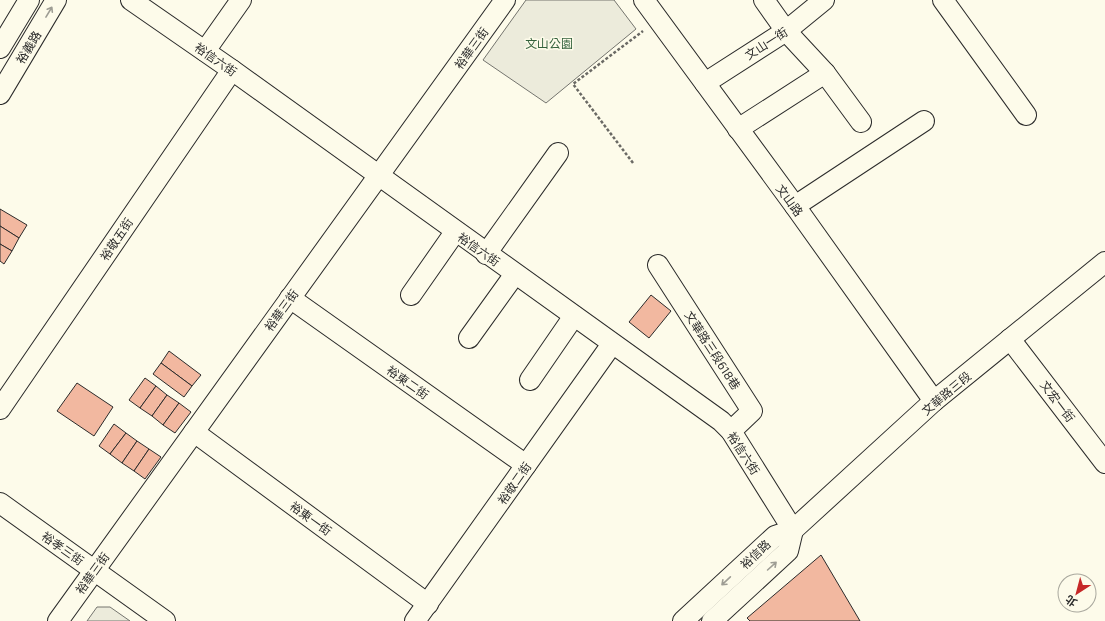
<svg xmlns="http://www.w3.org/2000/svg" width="1105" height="621" font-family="'Exo 2','Noto Sans TC',sans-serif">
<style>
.green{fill:#ecebdb;stroke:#74746e}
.building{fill:#f2b8a0;stroke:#2b2b2b}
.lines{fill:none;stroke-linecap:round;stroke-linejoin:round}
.minor-casing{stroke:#2b2b2b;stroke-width:22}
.path{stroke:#6a6964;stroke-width:2.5;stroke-dasharray:3 2;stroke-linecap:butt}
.minor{stroke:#fdfbea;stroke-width:20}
.oneway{stroke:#9e9d94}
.labels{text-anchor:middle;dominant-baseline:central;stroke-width:3;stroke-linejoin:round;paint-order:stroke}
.park-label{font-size:12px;fill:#34623c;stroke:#fdfbea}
.street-label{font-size:12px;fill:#2b2b2b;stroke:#fdfbea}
</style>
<rect width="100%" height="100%" fill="#fdfbea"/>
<!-- green -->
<g class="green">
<polygon points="526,0 614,0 636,29 546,103 483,60"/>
<polygon points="97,607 110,607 130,621 87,621"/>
</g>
<!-- building -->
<g class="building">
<polygon points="0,209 27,225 19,238 0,226"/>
<polygon points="0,226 19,238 12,251 0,244"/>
<polygon points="0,244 12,251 4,264 0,261"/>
<polygon points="651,295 671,311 649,338 629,322"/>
<polygon points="169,351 201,375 192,386 161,363"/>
<polygon points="161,363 192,386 184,397 153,374"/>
<polygon points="145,378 156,386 140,408 129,400"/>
<polygon points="77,383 113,407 94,436 57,411"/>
<polygon points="156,386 167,395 152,416 140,408"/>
<polygon points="167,395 179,403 163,425 152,416"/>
<polygon points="179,403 191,412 175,433 163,425"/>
<polygon points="114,424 126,433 110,454 99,446"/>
<polygon points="126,433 137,441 122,463 110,454"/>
<polygon points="137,441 149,449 134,471 122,463"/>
<polygon points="149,449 161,457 145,479 134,471"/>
<polygon points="821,555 860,621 750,621 747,618"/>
</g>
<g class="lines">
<!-- minor casing -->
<g class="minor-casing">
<g id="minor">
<polyline points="131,0 232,70 721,421 731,431 793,530"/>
<polyline points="644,0 795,206 934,401"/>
<polyline points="764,0 786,31 825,73 861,122"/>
<polyline points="943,0 1026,115"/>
<polyline points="0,48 29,0"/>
<polyline points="205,51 241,0"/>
<polyline points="705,83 786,31 824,0"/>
<polyline points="0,94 56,0"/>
<polyline points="738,129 825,73"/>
<polyline points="795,206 924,121"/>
<polyline points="486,254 558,153"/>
<polyline points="658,265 752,411 731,431"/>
<polyline points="411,295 455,232"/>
<polyline points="290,298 526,465"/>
<polyline points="469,338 515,274"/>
<polyline points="1010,339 1105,463"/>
<polyline points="530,380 574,316"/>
<polyline points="0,409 232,70"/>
<polyline points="194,432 428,604"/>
<polyline points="0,503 165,621"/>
<polyline points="58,621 505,0"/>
<polyline points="415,621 612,344"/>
<polyline points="683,621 775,536 793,530 934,401 1105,262"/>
<polyline points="712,621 788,551 793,530"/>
</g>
</g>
<!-- path -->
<polyline class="path" points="633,163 573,84 643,31"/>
<!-- minor -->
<use href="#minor" class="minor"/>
</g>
<!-- one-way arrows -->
<defs><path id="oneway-shaft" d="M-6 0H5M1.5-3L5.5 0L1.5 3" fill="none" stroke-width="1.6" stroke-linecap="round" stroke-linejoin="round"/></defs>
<g class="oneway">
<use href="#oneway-shaft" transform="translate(49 12) rotate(-59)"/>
<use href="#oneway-shaft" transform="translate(772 566) rotate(-42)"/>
<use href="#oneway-shaft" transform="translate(726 581) rotate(137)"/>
</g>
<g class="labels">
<!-- park labels -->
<g class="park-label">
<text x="549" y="43">文山公園</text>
</g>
<!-- street labels -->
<g class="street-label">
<text transform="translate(766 43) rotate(-33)">文山一街</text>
<text transform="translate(28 47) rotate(-59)">裕義路</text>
<text transform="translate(471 48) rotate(-54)">裕華三街</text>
<text transform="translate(216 59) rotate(35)">裕信六街</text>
<text transform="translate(790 200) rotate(54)">文山路</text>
<text transform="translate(116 239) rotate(-56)">裕敬五街</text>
<text transform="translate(479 249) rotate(35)">裕信六街</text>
<text transform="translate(281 310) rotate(-54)">裕華三街</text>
<text transform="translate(713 350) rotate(57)">文華路三段618巷</text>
<text transform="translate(408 382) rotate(35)">裕東二街</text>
<text transform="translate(946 393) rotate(-40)">文華路三段</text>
<text transform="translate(1058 401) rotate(53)">文宏一街</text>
<text transform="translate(744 453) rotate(57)">裕信六街</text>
<text transform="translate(514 483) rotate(-55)">裕敬二街</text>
<text transform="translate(311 518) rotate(36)">裕東一街</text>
<text transform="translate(63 548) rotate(35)">裕孝三街</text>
<text transform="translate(755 554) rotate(-43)">裕信路</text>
<text transform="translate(92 573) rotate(-54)">裕華三街</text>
</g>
</g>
<!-- north arrow -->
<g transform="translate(1077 593) rotate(216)"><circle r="19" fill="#fdfbea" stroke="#a9a89e"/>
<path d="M0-3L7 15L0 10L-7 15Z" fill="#c62828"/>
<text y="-6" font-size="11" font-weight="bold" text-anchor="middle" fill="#2b2b2b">北</text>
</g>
</svg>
